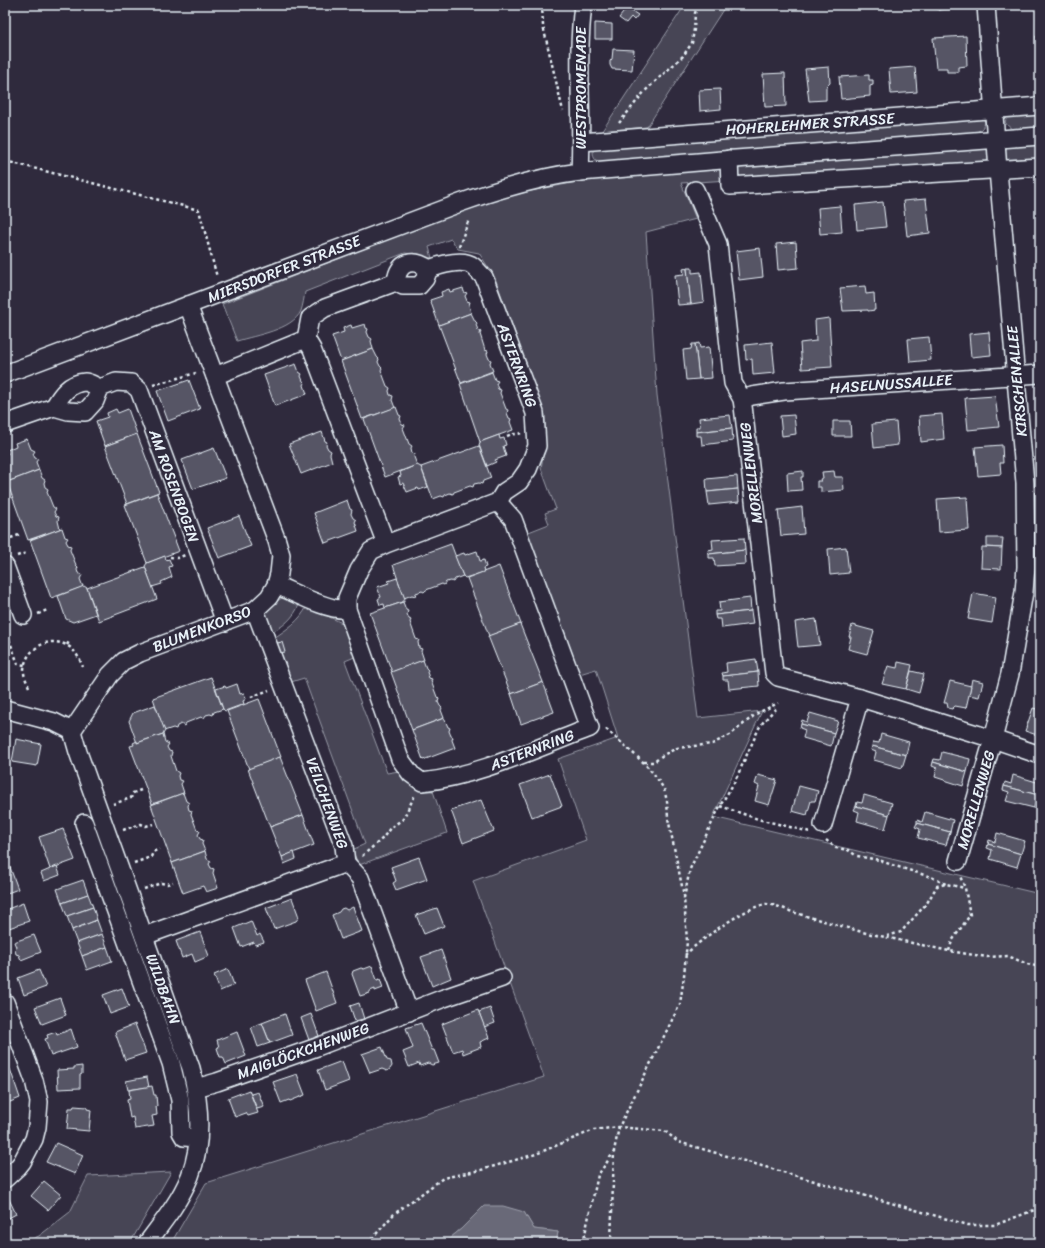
<svg xmlns="http://www.w3.org/2000/svg" width="1045" height="1248" font-family="Sriracha,sans-serif">
<style>
.green{fill:#464455;stroke:#979aa6}
.water{fill:#696978;stroke:#9c9fab}
.building{fill:#575565;stroke:#e8f1f8}
.lines{fill:none;stroke-linecap:round;stroke-linejoin:round}
.minor-casing{stroke:#e8f1f8;stroke-width:20}
.path{stroke:#e8f1f8;stroke-width:2.5;stroke-dasharray:3 3;stroke-linecap:butt}
.minor{stroke:#2f2a3d;stroke-width:17}
.labels{text-anchor:middle;dominant-baseline:central;stroke-width:3;stroke-linejoin:round;paint-order:stroke}
.street-label{font-size:15px;fill:#e8f1f8;stroke:#2f2a3d}
</style>
<rect width="100%" height="100%" fill="#2f2a3d"/>
<filter id="ink" filterUnits="userSpaceOnUse"><feTurbulence type="fractalNoise" baseFrequency=".025" numOctaves="2"/><feDisplacementMap in="SourceGraphic" scale="8" xChannelSelector="R" yChannelSelector="G"/><feConvolveMatrix kernelMatrix="1 2 1 2 8 2 1 2 1" color-interpolation-filters="sRGB"/></filter>
<g filter="url(#ink)">
<!-- green -->
<g class="green">
<polygon points="685,5 726,5 647,127 602,131"/>
<path d="M1036,112L1040,115V129C1026,130 1013,135 1005,122L1008,115Z"/>
<path d="M980,118L984,120L985,123C982,130 978,132 971,134L604,163C596,161 593,160 593,151L597,147Z"/>
<path d="M1040,145V159L952,166L681,183L696,219L646,232L657,395L698,718L762,711L713,817L1040,894V1243H556L558,1232L534,1229L524,1212L461,1229L444,1243H170L174,1238L206,1183L544,1077L473,881L586,840L558,759L618,738L596,669L573,676L521,535L549,524L545,513L556,509L541,468L545,447V415L495,278L479,253L458,249L451,239L429,247L432,258L405,253L305,292C304,298 303,305 301,311C292,330 256,335 237,341L222,304L461,211L504,196L593,179Z"/>
<path d="M282,598H289L300,603C293,619 283,627 268,634L265,614C267,607 275,602 282,598Z"/>
<path d="M307,606L346,625L357,656L345,661L387,773L399,771C410,785 416,791 433,791L447,833L359,865L352,850L365,844L304,678L291,682L274,638C287,629 300,621 307,606Z"/>
<polygon points="171,1172 130,1243 23,1243 39,1236 70,1212 88,1176"/>
</g>
<!-- water -->
<polygon class="water" points="484,1206 503,1206 524,1212 534,1229 558,1232 556,1243 444,1243 461,1229"/>
<!-- building -->
<g class="building">
<polygon points="937,5 963,5 963,8 938,10"/>
<polygon points="627,8 638,15 634,20 631,17 626,23 619,18"/>
<polygon points="595,23 612,24 612,39 595,39"/>
<polygon points="966,36 967,66 958,67 958,72 947,72 947,68 936,68 933,38"/>
<polygon points="1036,36 1040,36 1040,62 1038,62"/>
<polygon points="613,49 634,50 632,70 612,69 610,65 610,61 612,59"/>
<polygon points="829,67 830,83 826,87 826,100 809,101 805,69"/>
<polygon points="915,67 917,92 891,94 889,69"/>
<polygon points="785,73 786,106 765,107 763,74"/>
<polygon points="869,75 869,80 873,80 873,85 870,86 870,96 841,99 839,77"/>
<polygon points="720,89 721,109 700,111 699,90"/>
<polygon points="926,199 930,233 907,236 903,201"/>
<polygon points="883,202 886,227 857,230 855,205"/>
<polygon points="840,206 842,232 820,234 818,208"/>
<polygon points="1037,209 1040,209 1040,236 1038,236"/>
<polygon points="796,242 798,268 778,270 776,244"/>
<polygon points="760,248 763,277 739,280 736,251"/>
<polygon points="687,268 691,304 678,305 675,275 684,274 683,269"/>
<polygon points="687,268 692,268 692,273 701,272 704,302 691,304"/>
<polygon points="865,286 866,294 874,293 875,310 868,311 868,310 843,311 840,288"/>
<polygon points="463,288 464,292 467,293 465,296 467,301 470,302 469,305 471,313 439,325 430,300 442,296 441,292 449,289 450,292"/>
<polygon points="471,313 475,321 477,323 476,325 478,330 481,332 480,334 485,350 488,351 487,354 489,359 491,360 490,363 493,371 461,383 439,325"/>
<polygon points="829,318 832,367 802,369 800,343 816,341 815,320"/>
<polygon points="365,324 366,328 368,329 367,332 369,337 372,339 371,341 373,349 341,361 332,336 344,332 343,328 351,325 352,328"/>
<rect x="1038" y="324" width="2" height="28"/>
<polygon points="989,332 991,355 971,357 969,334"/>
<polygon points="929,337 931,360 910,362 908,339"/>
<polygon points="772,342 775,373 753,375 752,359 746,360 745,345"/>
<polygon points="699,343 700,348 709,347 712,378 699,379 695,344"/>
<polygon points="692,344 695,344 699,379 686,380 683,350 691,349"/>
<polygon points="373,349 377,357 379,359 378,362 380,366 382,368 381,370 387,386 390,388 389,391 390,395 393,396 392,400 395,408 362,419 341,361"/>
<polygon points="296,364 299,372 302,374 301,376 303,381 305,383 304,385 307,394 275,406 264,375"/>
<polygon points="492,372 495,380 498,381 496,384 498,389 501,390 500,393 506,409 508,410 507,413 509,418 511,419 510,422 513,430 480,442 460,384"/>
<polygon points="189,380 200,409 168,421 157,391"/>
<polygon points="995,396 999,427 968,430 965,398"/>
<polygon points="396,407 399,415 401,416 400,419 402,424 405,425 403,428 409,444 412,446 411,448 412,453 415,454 414,457 417,465 385,477 364,419"/>
<polygon points="116,409 118,413 128,409 137,434 105,446 96,421 108,417 107,413"/>
<polygon points="942,414 944,439 921,442 919,416"/>
<polygon points="730,415 732,428 696,432 696,427 700,427 699,418"/>
<polygon points="794,415 796,434 782,436 780,416"/>
<polygon points="833,421 850,421 851,436 833,436"/>
<polygon points="896,422 898,445 874,448 872,424"/>
<polygon points="732,428 733,441 702,445 701,436 696,436 696,432"/>
<polygon points="322,432 325,441 327,442 326,445 328,449 331,451 330,454 332,462 301,474 289,444"/>
<polygon points="137,434 159,492 127,504 105,446"/>
<polygon points="499,435 500,439 504,438 506,445 503,446 506,456 495,460 496,462 487,466 479,445 480,442"/>
<polygon points="27,439 31,449 35,451 33,454 35,458 38,459 36,462 39,470 7,482 5,477 5,455 8,454 7,450 16,446 15,443"/>
<polygon points="1002,445 1003,463 1000,463 1001,474 978,476 975,447"/>
<polygon points="479,446 491,478 483,481 482,484 479,483 474,484 473,487 470,486 454,492 453,494 450,493 445,495 444,497 441,496 433,499 421,467"/>
<polygon points="214,448 226,478 193,489 182,460"/>
<polygon points="417,465 421,467 428,487 419,490 418,488 407,492 403,483 400,484 398,477 401,476 400,472"/>
<polygon points="39,470 42,478 45,480 44,483 45,487 48,489 47,492 53,507 56,509 54,512 56,516 59,517 58,521 60,529 28,540 7,482"/>
<polygon points="803,471 803,477 801,477 802,490 788,491 787,473"/>
<polygon points="834,471 835,477 843,477 844,490 821,492 821,487 817,487 817,481 821,481 820,479 823,478 822,472"/>
<polygon points="737,476 738,489 707,492 706,479"/>
<polygon points="738,489 739,502 709,505 707,492"/>
<polygon points="157,493 179,551 147,563 125,505"/>
<polygon points="967,497 969,530 939,532 937,499"/>
<polygon points="347,500 350,509 352,510 351,514 353,518 356,520 355,522 358,531 325,543 314,513"/>
<polygon points="802,507 804,534 781,536 778,510"/>
<polygon points="239,516 251,546 219,558 207,528"/>
<polygon points="62,528 65,537 68,538 66,541 68,545 71,546 70,550 76,565 78,567 77,570 78,573 82,575 80,579 83,587 51,598 30,540"/>
<polygon points="744,538 745,550 709,554 708,550 713,549 712,540"/>
<polygon points="987,538 1003,538 1002,548 987,547"/>
<polygon points="451,544 463,576 455,579 453,582 451,581 446,582 444,585 442,584 426,590 424,592 422,591 416,593 415,596 412,595 404,598 393,565"/>
<polygon points="846,547 849,573 830,575 828,549"/>
<polygon points="982,547 1002,548 1001,569 981,568"/>
<polygon points="745,550 746,564 715,566 714,558 709,558 709,554"/>
<polygon points="477,551 480,561 484,560 486,567 483,568 484,572 465,578 463,576 455,556 464,553 465,555"/>
<polygon points="165,556 166,560 169,559 172,566 169,567 172,577 161,582 162,584 152,587 145,566 147,563"/>
<polygon points="499,566 521,624 489,636 467,578"/>
<polygon points="145,567 157,599 99,621 87,588"/>
<polygon points="397,578 405,599 403,602 385,608 384,604 380,605 378,599 381,597 377,587 389,583 388,581"/>
<polygon points="84,586 87,588 96,614 73,622 66,619 58,596"/>
<polygon points="973,593 996,597 992,623 968,619"/>
<polygon points="750,598 751,611 715,615 715,611 720,611 719,602"/>
<polygon points="403,602 406,610 408,611 407,614 409,619 411,620 410,622 416,639 419,640 418,642 419,648 422,649 421,651 424,660 392,672 370,613"/>
<polygon points="751,611 753,624 722,628 721,619 716,619 715,615"/>
<polygon points="816,619 820,645 798,647 795,622"/>
<polygon points="520,624 543,682 511,694 488,636"/>
<polygon points="852,625 874,631 867,654 848,649 851,637 849,637"/>
<polygon points="282,642 285,652 280,653 277,643"/>
<polygon points="756,659 758,672 723,676 722,673 727,672 726,663"/>
<polygon points="423,660 426,668 428,670 427,672 429,678 432,679 431,681 437,697 439,699 438,702 440,706 442,708 441,710 444,718 412,730 391,672"/>
<polygon points="898,662 912,665 906,689 882,684 888,666 897,668"/>
<polygon points="911,671 924,674 919,693 906,689"/>
<polygon points="758,672 759,686 729,689 728,680 723,680 723,676"/>
<polygon points="211,677 223,709 214,712 213,715 210,714 206,715 204,718 201,717 186,723 184,726 181,724 177,726 176,729 173,728 164,731 153,698"/>
<polygon points="972,679 983,682 979,697 969,695"/>
<polygon points="950,681 971,686 966,708 955,706 952,709 948,708 947,703 944,703"/>
<polygon points="543,682 554,712 521,724 511,694"/>
<polygon points="237,684 240,694 244,693 246,699 243,701 244,704 225,711 223,709 216,689 225,686 226,688"/>
<polygon points="259,699 281,757 249,769 227,711"/>
<polygon points="155,705 165,731 163,734 137,743 129,721 133,713"/>
<polygon points="1033,708 1040,710 1040,736 1025,731"/>
<polygon points="810,713 838,721 834,733 801,724 802,720 807,722"/>
<polygon points="444,718 448,727 450,728 449,731 451,736 453,737 452,740 455,748 423,760 412,730"/>
<polygon points="801,724 834,733 831,746 803,738 805,730 800,728"/>
<polygon points="163,734 165,742 169,744 167,747 169,751 172,752 171,756 176,771 179,773 178,776 179,780 183,781 181,784 184,793 152,804 130,746 134,745 133,743 137,741 137,743"/>
<polygon points="881,734 909,742 906,755 872,746 873,742 879,743"/>
<polygon points="16,739 41,744 37,766 12,762"/>
<polygon points="872,746 906,755 902,768 874,760 876,752 871,750"/>
<polygon points="942,752 970,759 967,772 933,762 934,759 940,760"/>
<polygon points="280,757 303,815 270,827 248,769"/>
<polygon points="933,762 967,772 963,786 935,777 937,768 932,766"/>
<polygon points="550,774 562,806 532,817 520,785"/>
<polygon points="758,775 777,780 769,805 755,801 759,786 755,784"/>
<polygon points="1013,775 1040,783 1038,795 1004,786 1005,782 1011,784"/>
<polygon points="799,786 818,791 815,801 811,801 807,815 792,811"/>
<polygon points="1004,786 1038,795 1034,808 1006,801 1009,792 1003,790"/>
<polygon points="183,793 186,801 189,803 188,806 189,810 192,811 191,814 197,830 200,831 198,835 200,839 203,840 202,844 205,851 172,863 151,805"/>
<polygon points="864,795 892,803 889,815 856,806 857,802 862,803"/>
<polygon points="481,800 494,831 463,843 451,810"/>
<polygon points="856,806 889,815 885,829 857,821 859,812 854,810"/>
<polygon points="925,812 953,820 950,832 917,823 917,820 922,822"/>
<polygon points="303,815 314,845 282,857 270,827"/>
<polygon points="917,823 950,832 946,845 918,838 920,829 915,827"/>
<polygon points="63,829 75,860 50,869 39,837"/>
<polygon points="997,833 1025,841 1021,854 988,844 989,840 995,842"/>
<polygon points="988,844 1021,854 1017,867 990,859 992,850 987,848"/>
<polygon points="205,851 207,859 211,861 209,864 211,868 214,869 213,873 218,888 206,892 203,886 183,893 172,863"/>
<polygon points="294,852 296,859 284,864 282,857"/>
<polygon points="419,857 427,879 396,890 393,883 396,881 391,867"/>
<polygon points="8,862 18,889 5,894 5,863"/>
<polygon points="57,866 60,875 44,881 41,873"/>
<polygon points="83,880 88,894 62,903 57,889"/>
<polygon points="88,894 93,907 67,916 62,903"/>
<polygon points="292,898 299,917 296,921 274,929 266,908"/>
<polygon points="23,903 29,921 9,928 8,923 5,922 5,910"/>
<polygon points="93,907 97,920 72,930 67,916"/>
<polygon points="353,907 362,931 341,939 332,915 339,912 341,909 344,908 347,910"/>
<polygon points="437,908 444,926 424,934 416,915"/>
<polygon points="97,920 102,934 77,943 72,930"/>
<polygon points="251,921 257,936 260,934 264,942 255,945 254,942 241,947 234,928"/>
<polygon points="200,932 209,956 195,962 192,954 182,958 176,941"/>
<polygon points="102,934 107,947 82,956 77,943"/>
<polygon points="34,935 41,952 21,960 19,955 16,954 15,950 16,947 14,942"/>
<polygon points="107,947 112,961 87,970 82,956"/>
<polygon points="441,950 451,978 432,986 421,957"/>
<polygon points="372,966 377,980 380,979 383,988 375,991 375,989 370,991 370,993 360,996 352,974 353,971 361,968 364,969"/>
<polygon points="228,969 234,985 220,991 214,975"/>
<polygon points="39,970 46,987 24,995 18,978"/>
<polygon points="326,972 337,1003 316,1011 305,980"/>
<polygon points="122,988 129,1007 110,1014 103,995"/>
<polygon points="60,998 66,1015 42,1024 35,1007"/>
<polygon points="359,1003 364,1019 355,1021 350,1006"/>
<polygon points="490,1008 495,1023 484,1027 479,1012"/>
<polygon points="478,1010 489,1038 480,1042 481,1047 463,1054 462,1049 453,1052 442,1024"/>
<polygon points="285,1014 292,1035 270,1043 262,1023"/>
<polygon points="311,1014 319,1036 309,1040 301,1018"/>
<polygon points="262,1023 270,1043 258,1047 251,1027"/>
<polygon points="421,1023 432,1050 434,1050 439,1063 432,1065 428,1063 420,1066 419,1063 409,1067 403,1052 413,1048 406,1028"/>
<polygon points="135,1024 146,1053 125,1060 115,1032"/>
<polygon points="71,1029 77,1047 51,1056 45,1039 48,1038 47,1035 56,1032 57,1035"/>
<polygon points="237,1032 246,1056 226,1064 223,1057 220,1057 217,1048 219,1047 217,1040"/>
<polygon points="382,1047 387,1060 391,1061 392,1066 390,1069 387,1071 382,1069 370,1073 362,1054"/>
<polygon points="342,1061 349,1081 325,1090 318,1070"/>
<polygon points="5,1062 7,1069 10,1069 20,1098 5,1104"/>
<polygon points="82,1066 82,1074 80,1075 80,1088 58,1089 57,1070 74,1069 74,1067"/>
<polygon points="297,1074 305,1095 290,1101 289,1100 281,1103 273,1082"/>
<polygon points="147,1077 149,1087 128,1090 126,1081"/>
<polygon points="152,1086 154,1095 156,1095 157,1106 156,1106 157,1115 152,1116 154,1126 135,1129 133,1117 130,1118 127,1100 130,1099 129,1090"/>
<polygon points="249,1090 258,1113 248,1116 246,1113 235,1117 228,1098"/>
<polygon points="258,1092 264,1107 257,1109 251,1094"/>
<polygon points="74,1106 87,1107 87,1109 91,1110 89,1131 67,1129 69,1108 73,1108"/>
<polygon points="5,1140 12,1147 5,1154"/>
<polygon points="56,1143 83,1155 75,1174 46,1162"/>
<polygon points="44,1181 61,1195 48,1210 31,1196"/>
<polygon points="7,1195 16,1214 5,1220 5,1196"/>
</g>
<g class="lines">
<!-- minor casing -->
<g class="minor-casing">
<g id="minor">
<polyline points="581,142 1040,106"/>
<polyline points="729,159 730,186 1040,167"/>
<path d="M580,172C583,116 576,60 583,5"/>
<polyline points="695,190 718,244 733,383 742,399 743,406 774,673 778,677 860,698 993,739 1040,755"/>
<path d="M396,282C398,261 414,258 429,269"/>
<path d="M5,374L460,203C499,189 539,177 580,172L722,160L1040,136"/>
<polyline points="215,376 306,339"/>
<polyline points="742,399 752,396 784,391 1040,374"/>
<path d="M54,407C61,395 69,383 85,382C89,382 95,386 100,388"/>
<polyline points="5,424 54,407 68,411 85,412 95,401 100,388 116,382 131,383 139,390 225,622"/>
<path d="M386,544L312,349L306,339L310,318L325,308L396,282L403,286H419L425,279L429,269C440,265 463,258 473,266C477,269 480,274 484,277L535,413L537,446L528,469L519,482L504,492L498,502L386,544L371,551L359,570L347,598V609L400,759L411,774L422,782C479,776 536,748 590,728L513,519L498,502"/>
<polyline points="5,566 23,615"/>
<path d="M276,585C293,592 330,612 347,609"/>
<polyline points="5,709 54,722 72,731"/>
<polyline points="72,731 110,675 124,661 140,653 255,610 269,597 276,585 279,574 281,555 277,541 188,305"/>
<path d="M72,731L78,752L191,1068C200,1103 203,1142 190,1176C180,1201 163,1222 147,1243"/>
<polyline points="84,823 171,1063 180,1100 181,1132 184,1137 198,1138"/>
<polyline points="823,825 860,698"/>
<polyline points="958,861 993,739 1010,674 1024,592 1026,567 1025,483 998,170 986,5"/>
<polyline points="346,863 360,878 409,1012"/>
<polyline points="144,936 346,863 344,846 255,610"/>
<polyline points="5,1002 34,1080 39,1102 37,1127 34,1139 22,1162 18,1167 5,1179"/>
<polyline points="196,1088 217,1082 317,1047 444,998 502,978"/>
</g>
</g>
<!-- path -->
<g class="path">
<polyline points="542,5 543,26 563,111"/>
<polyline points="619,123 645,91 683,56 692,43 694,29 695,13 698,5"/>
<polyline points="5,161 199,210 217,277"/>
<polyline points="459,247 469,219"/>
<polyline points="153,385 196,373"/>
<path d="M507,436C514,433 516,435 521,433"/>
<polyline points="5,540 19,535"/>
<polyline points="17,556 26,553"/>
<polyline points="170,557 178,558 185,555"/>
<polyline points="38,614 47,610"/>
<polyline points="5,628 18,664 25,665"/>
<polyline points="67,645 70,640"/>
<polyline points="5,683 9,694"/>
<path d="M29,687C27,682 24,677 24,672C23,651 47,635 66,645C75,649 79,658 83,667"/>
<polyline points="251,697 269,690"/>
<polyline points="606,729 643,762 654,774 664,789 667,801 668,818 684,896"/>
<polyline points="644,762 654,762 663,755 677,748 712,744 730,735 756,714 778,703"/>
<polyline points="113,804 131,798 133,793 141,790"/>
<polyline points="720,806 758,819 810,832"/>
<polyline points="123,830 141,824 146,826 153,824"/>
<polyline points="826,840 836,848 848,850 857,856 879,860 892,865 931,877 946,884"/>
<polyline points="362,856 383,838 390,828 403,819 415,795"/>
<polyline points="134,863 151,857 153,852 159,849"/>
<polyline points="144,889 161,883 167,884 173,882"/>
<polyline points="887,936 901,932 927,903 937,886 946,884 965,888"/>
<polyline points="949,951 952,941 970,915 965,888 960,876"/>
<path d="M685,955C700,940 745,907 766,904C773,904 785,909 792,912L862,932L949,951L987,957L1008,956L1027,964L1040,967"/>
<polyline points="368,1243 394,1214 443,1178 481,1170 536,1154 594,1130 619,1127 665,1131 678,1142 968,1225 995,1225 1037,1209 1040,1206"/>
<polyline points="583,1243 598,1175 614,1152"/>
<polyline points="611,1243 614,1151 619,1127 680,1004 684,976 687,941 684,898 690,869 720,806 735,781 759,728 764,721 777,707"/>
</g>
<!-- minor -->
<use href="#minor" class="minor"/>
</g>
</g>
<g class="labels">
<!-- street labels -->
<g class="street-label">
<text transform="translate(581 88) rotate(-90)">WESTPROMENADE</text>
<text transform="translate(810 124) rotate(-4)">HOHERLEHMER STRASSE</text>
<text transform="translate(284 269) rotate(-21)">MIERSDORFER STRASSE</text>
<text transform="translate(517 365) rotate(70)">ASTERNRING</text>
<text transform="translate(1017 381) rotate(-95)">KIRSCHENALLEE</text>
<text transform="translate(891 384) rotate(-4)">HASELNUSSALLEE</text>
<text transform="translate(751 473) rotate(-97)">MORELLENWEG</text>
<text transform="translate(174 486) rotate(70)">AM ROSENBOGEN</text>
<text transform="translate(202 629) rotate(-21)">BLUMENKORSO</text>
<text transform="translate(532 750) rotate(-21)">ASTERNRING</text>
<text transform="translate(976 800) rotate(-74)">MORELLENWEG</text>
<text transform="translate(327 803) rotate(70)">VEILCHENWEG</text>
<text transform="translate(163 989) rotate(70)">WILDBAHN</text>
<text transform="translate(303 1051) rotate(-20)">MAIGLÖCKCHENWEG</text>
</g>
</g>
<!-- margin -->
<rect width="1045" height="1248" fill="none" stroke="#2f2a3d" stroke-width="20"/>
<rect x="10" y="10" width="1025" height="1228" fill="none" stroke="#e8f1f8" stroke-width="1.5" filter="url(#ink)"/>
</svg>
